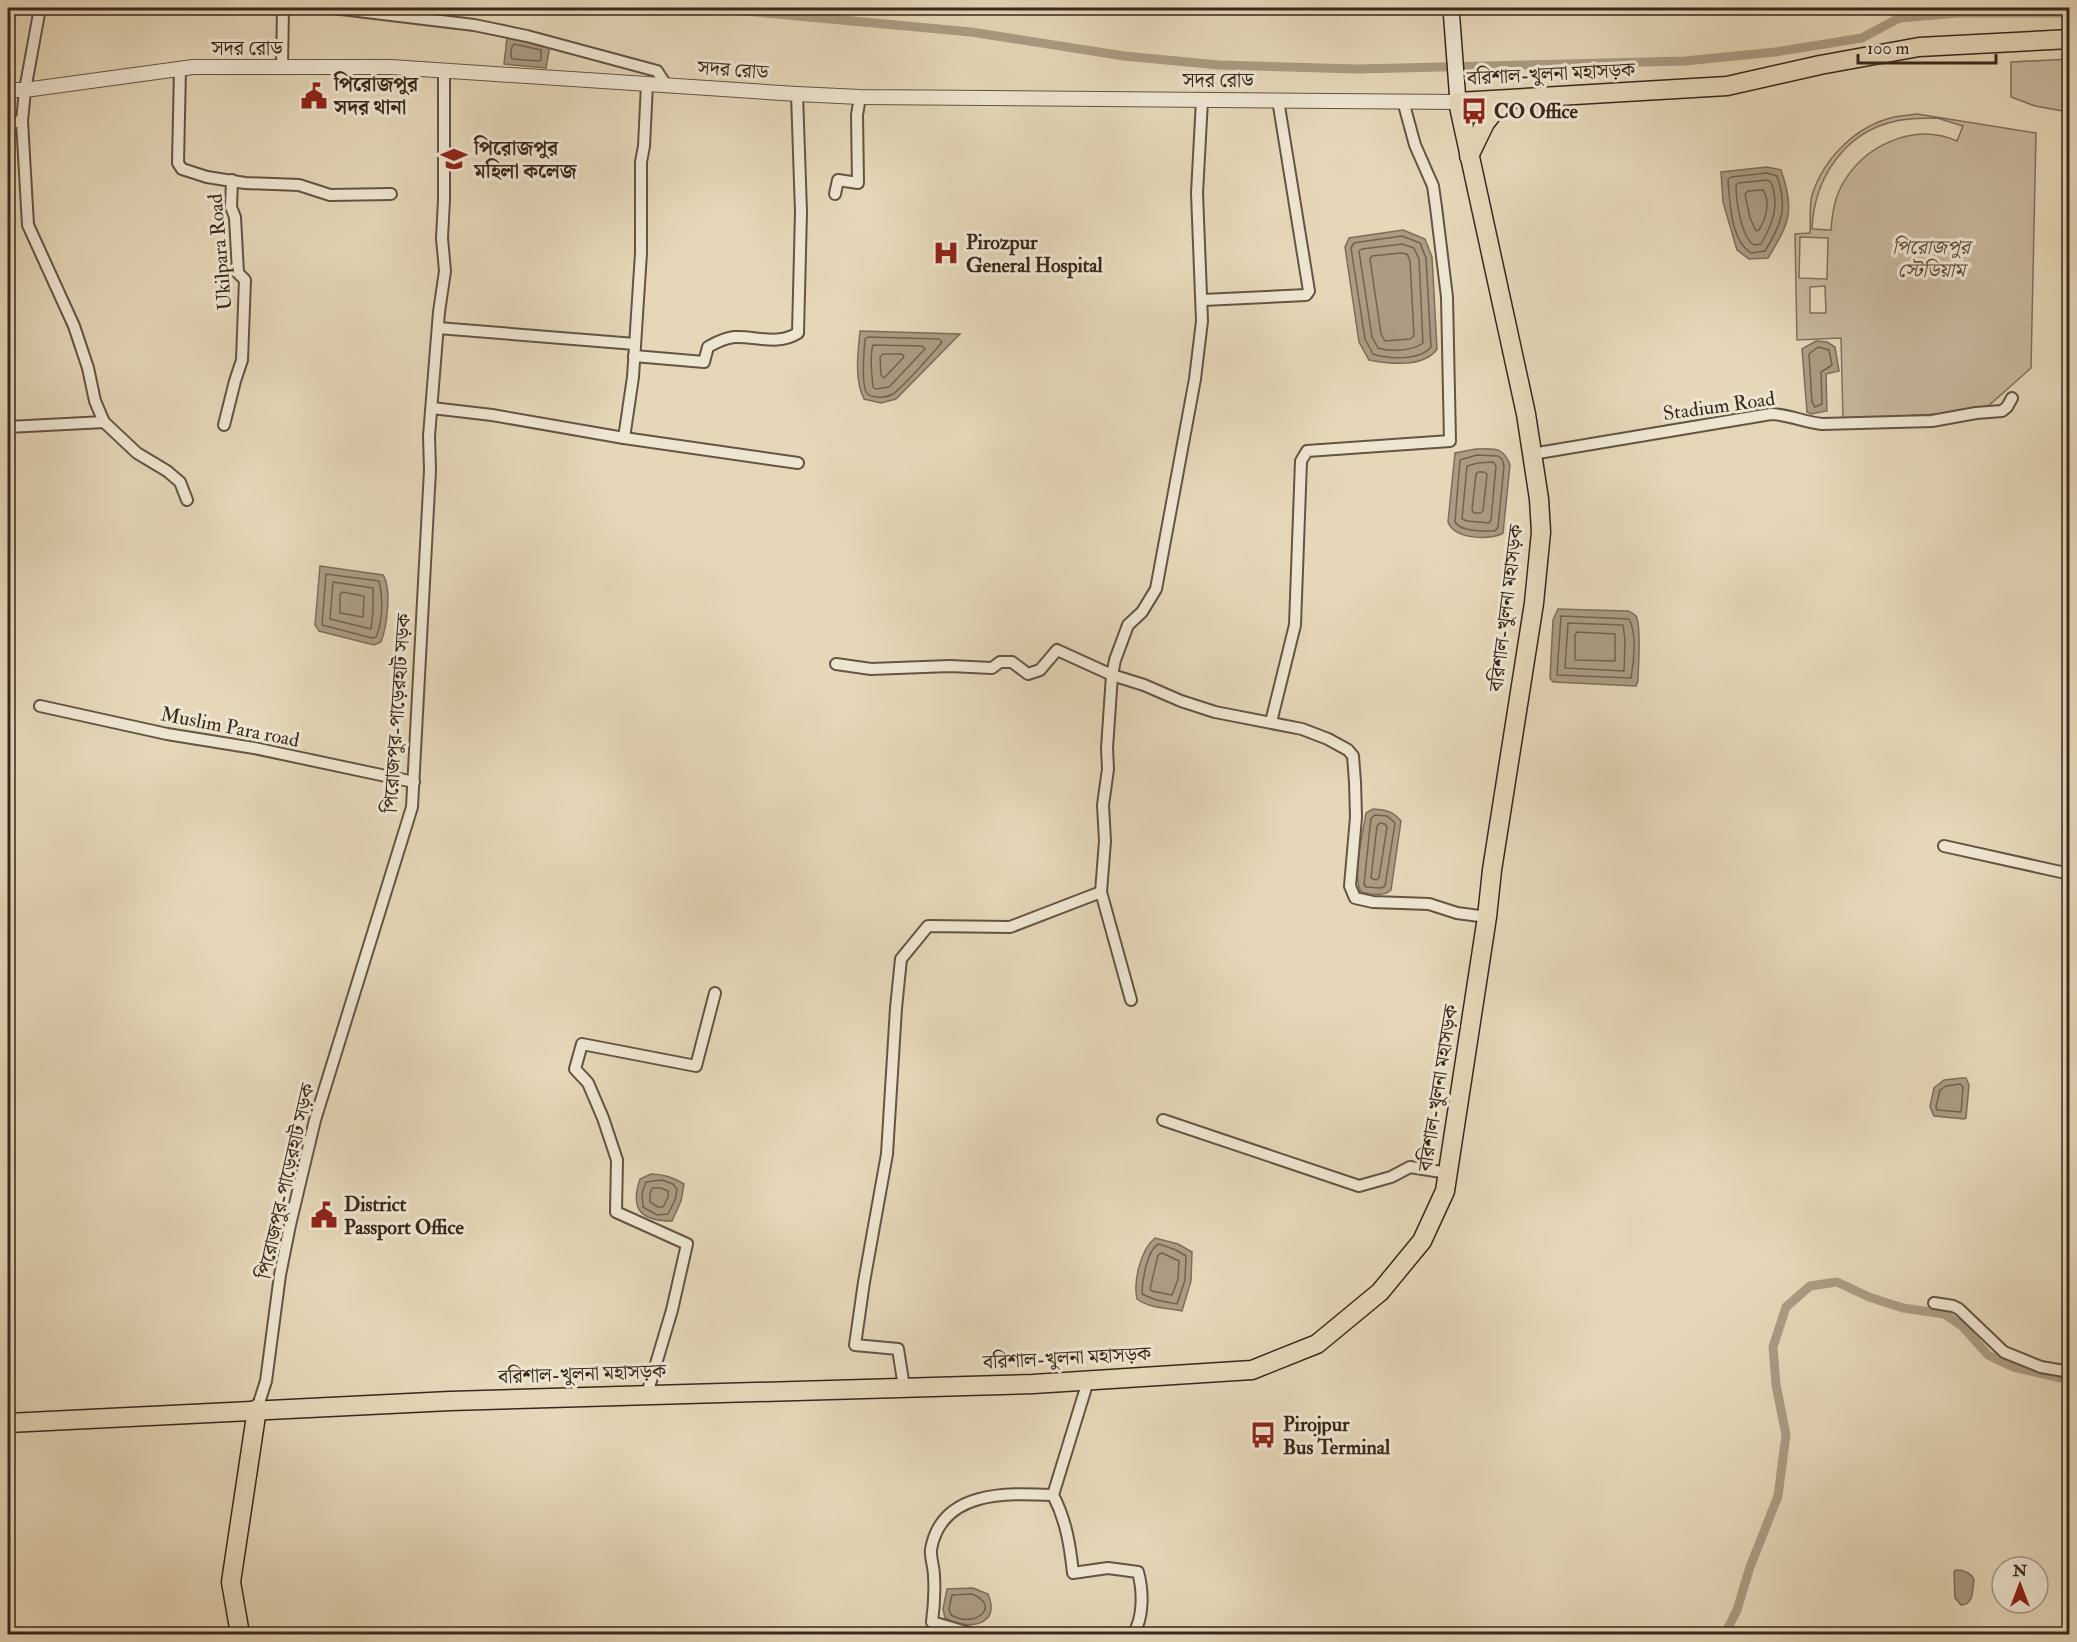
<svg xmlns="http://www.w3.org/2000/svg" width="2077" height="1642" font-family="'IM FELL Double Pica','Noto Serif Bengali',serif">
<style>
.green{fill:#c8b99e;stroke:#80705e;stroke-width:1.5;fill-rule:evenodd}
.water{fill:#ab9c83;stroke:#7d6e5a;stroke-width:1.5}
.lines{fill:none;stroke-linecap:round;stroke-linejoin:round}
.shore{stroke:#726250;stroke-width:1.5}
.canal{stroke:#ab9c83;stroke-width:9}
.minor-casing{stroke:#645444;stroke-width:14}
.tertiary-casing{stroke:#645444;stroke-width:16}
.secondary-casing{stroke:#39281d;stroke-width:18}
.primary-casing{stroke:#39281d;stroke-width:21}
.trunk-casing{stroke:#39281d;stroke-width:21}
.minor{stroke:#eee5d1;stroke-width:10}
.tertiary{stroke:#eee5d1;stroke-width:14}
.secondary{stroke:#eee5d1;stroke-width:15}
.primary{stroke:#e5d7b8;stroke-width:18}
.trunk{stroke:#e5d7b8;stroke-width:18}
.labels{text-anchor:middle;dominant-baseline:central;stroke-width:6;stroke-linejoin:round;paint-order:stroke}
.street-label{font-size:20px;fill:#39281d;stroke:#eee5d1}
.poi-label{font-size:20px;font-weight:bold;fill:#39281d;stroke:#eee5d1;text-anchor:start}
.park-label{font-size:20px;font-style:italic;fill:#5d4c3d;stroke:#eee5d1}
</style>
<rect width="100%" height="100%" fill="#e5d7b8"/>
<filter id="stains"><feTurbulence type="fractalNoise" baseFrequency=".00333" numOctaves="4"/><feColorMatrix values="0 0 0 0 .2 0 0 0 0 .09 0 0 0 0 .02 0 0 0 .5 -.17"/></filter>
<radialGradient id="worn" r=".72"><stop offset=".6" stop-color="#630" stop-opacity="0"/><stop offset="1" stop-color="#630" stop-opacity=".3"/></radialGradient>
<!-- green -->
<g class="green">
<polygon points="2069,59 2069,112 2035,106 2011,97 2011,62"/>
<path d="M1917,114L2036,133L2031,368L1986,408L1958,413L1843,419L1841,338L1797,340L1795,234L1810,233C1811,221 1809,206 1812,195C1824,158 1856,126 1894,117C1901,116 1909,115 1917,114ZM1937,118L1963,126L1957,141C1914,122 1864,145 1842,185C1834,199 1832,214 1831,230L1812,229C1814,179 1844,132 1896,121C1909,118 1924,118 1937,118ZM1800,237L1828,238L1827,279L1799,278ZM1825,286L1826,313H1810V287Z"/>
</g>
<!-- water -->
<g class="water">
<polygon points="507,38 550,45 546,68 504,64"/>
<path d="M1767,167L1781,170C1795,210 1790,222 1768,258L1749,259L1737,250L1723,202L1721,172Z"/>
<path d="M1403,230L1425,239L1432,257L1437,349C1424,368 1389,364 1369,360L1359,342L1345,247L1349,238Z"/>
<path d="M860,331L960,334L896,399L881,403L864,399C854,379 858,352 860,331Z"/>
<polygon points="1816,341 1827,342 1835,347 1839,371 1826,374 1827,411 1811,414 1807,412 1802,349"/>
<path d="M1476,449C1494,449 1503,446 1510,465L1503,533C1490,541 1454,539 1448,522L1455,453Z"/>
<path d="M320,566L383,575C392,589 387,626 381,642L374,645L319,631L315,625Z"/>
<path d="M1558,609L1628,611C1632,613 1633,613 1636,616C1642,626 1638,668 1638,681L1636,686L1553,682L1550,678L1553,620Z"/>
<path d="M1373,809C1386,810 1393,811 1401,821L1391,890C1384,897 1370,894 1361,892C1352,876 1363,832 1366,813Z"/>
<polygon points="1962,1078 1966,1078 1969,1085 1966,1118 1964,1119 1934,1116 1930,1107 1934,1088 1944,1080"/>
<path d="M651,1174C664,1174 673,1177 684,1184L681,1201L672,1221C640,1221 630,1209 640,1179Z"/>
<path d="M1155,1238L1178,1244L1192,1252L1191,1281L1182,1311C1167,1308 1149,1308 1137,1299C1133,1281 1141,1249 1155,1238Z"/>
<path d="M1956,1570C1963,1570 1972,1573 1974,1580C1972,1590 1974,1605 1961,1605L1955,1598L1954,1572Z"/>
<path d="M973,1588L988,1594C1002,1626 967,1631 945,1618L943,1609L947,1589Z"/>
</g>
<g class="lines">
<!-- shore -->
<g class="shore">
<path d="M514,44L541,50V60L538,61L512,59C510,55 511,47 514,44Z"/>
<path d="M1767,173L1777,176C1788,208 1782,223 1765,251L1751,253C1730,239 1730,202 1728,179L1731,177Z"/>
<path d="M1767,180L1771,182C1780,206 1773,223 1761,244L1754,245C1741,237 1736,200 1736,185L1739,183Z"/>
<path d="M1763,190C1771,202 1766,218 1759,230L1756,231L1750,218L1745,194L1748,191Z"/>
<path d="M1402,236L1420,243L1426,258L1431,347C1420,361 1388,359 1373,354L1365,339L1351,248L1354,243L1360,242Z"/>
<path d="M1402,244L1414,248L1419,259L1423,343C1413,351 1390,352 1378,348L1372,337L1359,251L1362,249Z"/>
<polygon points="1401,253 1407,254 1410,261 1414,336 1410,339 1385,341 1381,334 1370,259 1372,256"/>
<path d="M868,337L939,339L942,342C935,351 901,389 893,394C886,398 870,399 866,392C861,380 864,352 865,339Z"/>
<path d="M873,345L922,346L925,349L889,387L876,389L873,387C872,374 869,358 873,345Z"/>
<polygon points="1818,347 1829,350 1832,365 1821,372 1822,404 1815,407 1812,402 1809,354"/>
<polygon points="883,354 902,354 904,357 884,378 881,375 880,357"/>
<path d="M1477,455L1498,456L1502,459L1504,466L1498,527L1495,531C1483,531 1461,532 1455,522L1460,460Z"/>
<polygon points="1478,463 1493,462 1496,466 1491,520 1489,523 1467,521 1462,519 1467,466"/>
<polygon points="1478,472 1484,472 1487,474 1483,511 1480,513 1474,513 1472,510 1476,474"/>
<path d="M326,574L379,581C383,597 383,622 376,637L372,638L322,625Z"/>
<polygon points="333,582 373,588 373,611 371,629 330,619"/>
<polygon points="342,592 364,596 363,617 340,613 340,595"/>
<path d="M1561,616L1629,619C1637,633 1634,662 1631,678L1557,675Z"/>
<polygon points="1568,623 1623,625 1625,640 1624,671 1565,668"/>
<polygon points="1577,632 1615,634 1615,661 1575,660 1575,635"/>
<polygon points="1375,815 1387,816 1395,823 1385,886 1381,888 1366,887 1364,884 1371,818"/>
<polygon points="1380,823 1385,824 1387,827 1379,878 1376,880 1371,878 1377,826"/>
<polygon points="1960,1084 1963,1087 1961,1112 1937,1110 1936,1107 1940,1090 1946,1086"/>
<polygon points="662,1180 673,1184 677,1189 675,1200 668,1214 657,1215 643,1207 642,1193 646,1182"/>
<polygon points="652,1188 661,1188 668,1191 668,1197 663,1207 658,1207 650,1202 650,1194"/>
<path d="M1159,1244L1176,1250L1186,1256L1185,1280L1177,1304L1156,1300L1142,1294C1142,1281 1147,1249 1159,1244Z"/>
<polygon points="1162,1253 1179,1261 1178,1279 1172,1295 1152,1291 1150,1289 1158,1255"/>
<path d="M972,1594C1002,1606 975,1629 951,1615L949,1609L952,1595Z"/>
</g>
<!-- canal -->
<g class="canal">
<polyline points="712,8 971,32 1124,56 1219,65 1357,69 1685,61 1775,52 1862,38 1899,18 1958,13 2070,13"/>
<polyline points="1725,1634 1737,1610 1750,1567 1778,1496 1786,1435 1776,1385 1773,1347 1786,1307 1810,1286 1837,1282 1869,1297 1903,1308 1944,1314 1962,1326 1988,1355 2013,1367 2070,1380"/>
</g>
<!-- minor casing -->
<g class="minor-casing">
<g id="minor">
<polyline points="40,8 25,90 22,121 28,225 74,326 88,368 95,401 104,422 137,453 167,471 180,482 187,500"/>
<polyline points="333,8 474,25 527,36 657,71 666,85"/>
<polyline points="180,68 178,163 182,169 207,177 245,183 299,185 330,195 391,194"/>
<polyline points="282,68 283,8"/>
<polyline points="8,123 22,121"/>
<polyline points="835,194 838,180 858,183 857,115 860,97"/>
<polyline points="1203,300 1306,295 1309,291 1278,100"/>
<polyline points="438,328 635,344"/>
<path d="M634,356L704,362L708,347C715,343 725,338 734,337C757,336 777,346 798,333L801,212L797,94"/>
<polyline points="432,408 492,415 624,438 798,463"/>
<polyline points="224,425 235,381 242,360 245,280 238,273 235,217 231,207 232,180"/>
<polyline points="8,427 104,422"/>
<polyline points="624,438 633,377 641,253 641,162 644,146 647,84"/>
<path d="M1532,454L1771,414C1791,415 1803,422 1822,424L1932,421L1976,413L2002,411L2007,407L2012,398"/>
<polyline points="836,664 871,669 950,666 992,668 1000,662 1012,662 1028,674 1040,670 1057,650 1112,675 1144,685 1181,701 1215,712 1302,729 1328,739 1348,750 1353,756 1355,782 1356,817 1350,886 1355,898 1373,902 1429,904 1457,913 1487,917"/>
<polyline points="40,706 167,734 254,748 414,782"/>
<polyline points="1271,722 1295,625 1301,461 1307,451 1450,441 1447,297 1436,207 1433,186 1415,145 1403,101"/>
<polyline points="1944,846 2070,874"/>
<polyline points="1131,1000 1101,892 1105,841 1103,805 1108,769 1107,748 1112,675 1115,660 1128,625 1142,612 1156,589 1195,379 1202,321 1197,193 1202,100"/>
<polyline points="1163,1120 1359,1186 1391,1177 1410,1167 1448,1173"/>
<polyline points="1934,1303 1953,1306 1959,1309 2004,1352 2041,1367 2070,1372"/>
<path d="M1088,1381L1053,1495C1066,1520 1070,1545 1073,1573L1108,1568L1138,1572C1143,1590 1144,1618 1133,1634"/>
<polyline points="904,1387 898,1349 855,1345 864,1282 887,1154 896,1008 901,959 928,926 1010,927 1101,892"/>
<polyline points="647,1394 672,1310 687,1244 616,1212 617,1160 603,1118 588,1083 575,1069 582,1044 696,1066 715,993"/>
<polyline points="257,1409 266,1381 280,1275 290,1225 315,1120 412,807 430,470 429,436 439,312 445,271 442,238 444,200 444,72"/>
<path d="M973,1634L932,1622C934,1607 935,1591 934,1576C934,1567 930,1557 931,1549C942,1490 1006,1493 1053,1495"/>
</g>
</g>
<!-- tertiary casing -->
<g class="tertiary-casing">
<polyline id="tertiary" points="8,90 25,90 193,67 391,67 797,94 860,97 1458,102"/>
</g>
<!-- secondary casing -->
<g class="secondary-casing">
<polyline id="secondary" points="1451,8 1458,102"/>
</g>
<!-- primary casing -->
<g class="primary-casing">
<polyline id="primary" points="240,1634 231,1582 257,1409"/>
</g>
<!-- trunk casing -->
<g class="trunk-casing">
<g id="trunk">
<polyline points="1469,156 1485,123 1503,100"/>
<polyline points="8,1423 450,1401 1033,1384 1252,1370 1317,1344 1380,1292 1422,1241 1445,1191 1487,917 1492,870 1534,603 1541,532 1539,499 1526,414 1458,102 1727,86 1820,65 1919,47 2070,39"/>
</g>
</g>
<!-- minor -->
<use href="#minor" class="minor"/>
<!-- tertiary -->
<use href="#tertiary" class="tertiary"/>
<!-- secondary -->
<use href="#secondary" class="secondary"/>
<!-- primary -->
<use href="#primary" class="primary"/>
<!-- trunk -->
<use href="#trunk" class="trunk"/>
</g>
<!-- icons -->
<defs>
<g id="civic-bare" transform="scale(2.07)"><path d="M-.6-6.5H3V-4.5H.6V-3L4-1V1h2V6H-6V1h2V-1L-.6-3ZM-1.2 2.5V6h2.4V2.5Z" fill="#8f2418" stroke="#eee5d1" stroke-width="2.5" paint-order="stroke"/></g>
<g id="bus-bare" transform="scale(2.07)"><path d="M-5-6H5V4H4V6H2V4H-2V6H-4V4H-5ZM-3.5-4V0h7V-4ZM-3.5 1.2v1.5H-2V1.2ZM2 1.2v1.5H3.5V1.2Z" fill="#8f2418" stroke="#eee5d1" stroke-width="2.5" paint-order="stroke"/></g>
<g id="university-bare" transform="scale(2.07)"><path d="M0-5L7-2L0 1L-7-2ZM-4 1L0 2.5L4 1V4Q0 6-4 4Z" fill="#8f2418" stroke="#eee5d1" stroke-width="2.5" paint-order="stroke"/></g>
<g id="hospital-bare" transform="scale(2.07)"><path d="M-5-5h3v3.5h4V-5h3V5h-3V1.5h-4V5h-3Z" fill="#8f2418" stroke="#eee5d1" stroke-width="2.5" paint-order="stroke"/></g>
</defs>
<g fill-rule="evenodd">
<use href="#civic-bare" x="314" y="96"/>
<use href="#bus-bare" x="1474" y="111"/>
<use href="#university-bare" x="454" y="159"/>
<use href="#hospital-bare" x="946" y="253"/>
<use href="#civic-bare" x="324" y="1215"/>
<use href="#bus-bare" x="1263" y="1435"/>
</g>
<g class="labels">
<!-- street labels -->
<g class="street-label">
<text x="247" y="48">সদর রোড</text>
<text transform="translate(733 70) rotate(4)">সদর রোড</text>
<text transform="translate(1551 74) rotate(-3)">বরিশাল-খুলনা মহাসড়ক</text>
<text x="1218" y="80">সদর রোড</text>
<text transform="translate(220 252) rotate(-95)">Ukilpara Road</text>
<text transform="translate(1719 406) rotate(-8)">Stadium Road</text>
<text transform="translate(1506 608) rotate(-83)">বরিশাল-খুলনা মহাসড়ক</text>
<text transform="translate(397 713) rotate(-86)">পিরোজপুর-পাড়েরহাট সড়ক</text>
<text transform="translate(230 727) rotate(11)">Muslim Para road</text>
<text transform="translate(1438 1088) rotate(-81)">বরিশাল-খুলনা মহাসড়ক</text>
<text transform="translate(286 1181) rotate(-77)">পিরোজপুর-পাড়েরহাট সড়ক</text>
<text transform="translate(1067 1358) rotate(-3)">বরিশাল-খুলনা মহাসড়ক</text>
<text transform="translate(582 1374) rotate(-2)">বরিশাল-খুলনা মহাসড়ক</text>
</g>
<!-- poi labels -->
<g class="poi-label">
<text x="334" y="84">পিরোজপুর<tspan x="334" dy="23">সদর থানা</tspan></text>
<text x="1494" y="111">CO Office</text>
<text x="474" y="148">পিরোজপুর<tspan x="474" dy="23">মহিলা কলেজ</tspan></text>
<text x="966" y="242">Pirozpur<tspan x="966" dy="23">General Hospital</tspan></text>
<text x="344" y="1204">District<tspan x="344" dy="23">Passport Office</tspan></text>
<text x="1283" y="1424">Pirojpur<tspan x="1283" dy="23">Bus Terminal</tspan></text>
</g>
<!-- park labels -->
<g class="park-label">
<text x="1931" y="247">পিরোজপুর<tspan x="1931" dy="23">স্টেডিয়াম</tspan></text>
</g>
</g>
<!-- margin -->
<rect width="2077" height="1642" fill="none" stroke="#e5d7b8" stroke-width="30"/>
<rect x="9" y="9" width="2059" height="1624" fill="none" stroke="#39281d" stroke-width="3"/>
<rect x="15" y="15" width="2047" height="1612" fill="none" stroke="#39281d" stroke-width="1.5"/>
<!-- north arrow -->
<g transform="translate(2020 1585)"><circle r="28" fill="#eee5d1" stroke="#a69989" stroke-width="1.5"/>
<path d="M0-4.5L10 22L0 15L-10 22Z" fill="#8f2418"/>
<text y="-9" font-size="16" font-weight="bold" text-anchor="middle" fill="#39281d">N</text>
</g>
<!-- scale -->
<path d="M1858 54v9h138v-9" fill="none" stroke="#39281d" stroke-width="3"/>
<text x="1867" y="54" font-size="18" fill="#39281d" stroke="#eee5d1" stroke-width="4.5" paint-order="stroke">100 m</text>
<rect width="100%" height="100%" filter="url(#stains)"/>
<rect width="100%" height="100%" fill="url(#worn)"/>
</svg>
